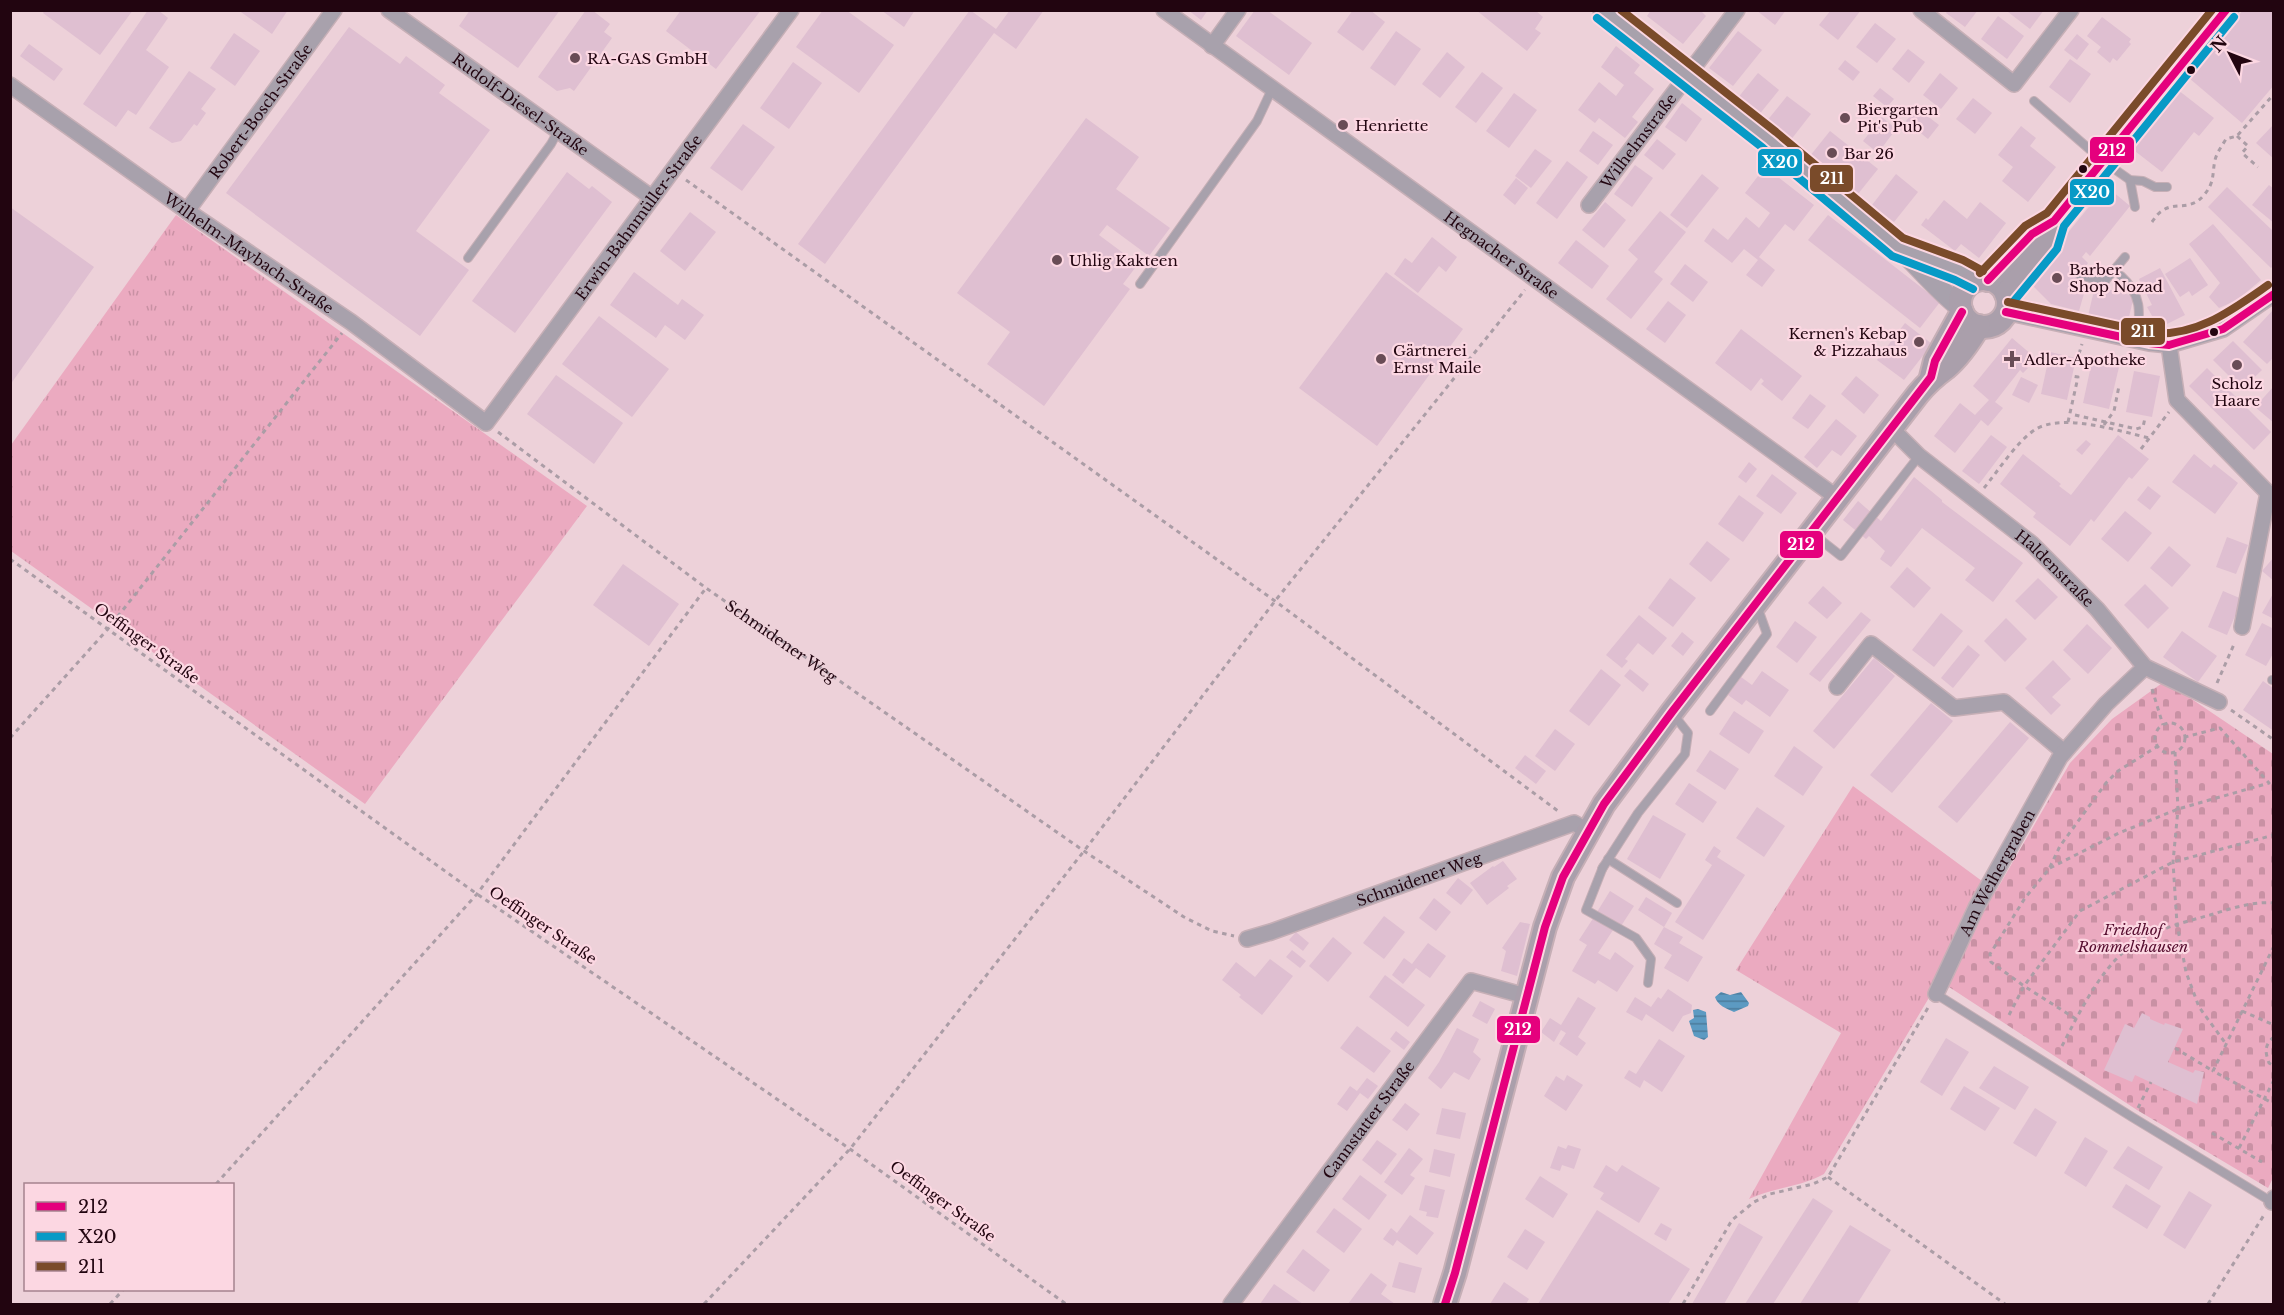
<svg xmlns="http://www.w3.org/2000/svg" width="2284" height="1315" font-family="'Libre Baskerville',serif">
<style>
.grass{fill:url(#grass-tufts)}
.cemetery{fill:url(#cemetery-stones)}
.water{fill:url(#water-rules)}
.building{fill:#dfbfd1}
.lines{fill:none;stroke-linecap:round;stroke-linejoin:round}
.service-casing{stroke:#c6afb6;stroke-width:10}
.minor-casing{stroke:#c6afb6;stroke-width:18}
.tertiary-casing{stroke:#c6afb6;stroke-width:22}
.secondary-casing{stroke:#c6afb6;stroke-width:26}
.path{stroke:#ab9da6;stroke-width:3;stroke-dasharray:4.5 4.5;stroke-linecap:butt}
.service{stroke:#a8a1ac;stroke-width:8}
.minor{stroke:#a8a1ac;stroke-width:15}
.tertiary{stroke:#a8a1ac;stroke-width:20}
.secondary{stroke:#aa9fab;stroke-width:22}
.path-bridge{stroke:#ab9da6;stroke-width:3;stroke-dasharray:4.5 4.5;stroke-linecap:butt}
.bus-1-casing{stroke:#fcd7e2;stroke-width:12}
.bus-2-casing{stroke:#fcd7e2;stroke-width:12}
.bus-3-casing{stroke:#fcd7e2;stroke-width:12}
.bus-1{stroke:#e5007d;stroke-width:8}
.bus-2{stroke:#079ac6;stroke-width:8}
.bus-3{stroke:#7a4b2a;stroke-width:8}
.poi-dot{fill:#694c56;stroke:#fcd7e2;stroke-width:2}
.bus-dot{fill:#220510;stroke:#fcd7e2;stroke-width:2}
.labels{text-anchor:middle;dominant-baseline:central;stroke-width:4.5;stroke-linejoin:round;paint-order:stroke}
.poi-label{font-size:15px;fill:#220510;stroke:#fcd7e2;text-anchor:start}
.street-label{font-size:15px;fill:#220510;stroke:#fcd7e2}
.park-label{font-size:15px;font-style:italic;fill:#550c2e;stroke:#fcd7e2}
.line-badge{stroke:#fcd7e2;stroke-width:2}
.badge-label{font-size:16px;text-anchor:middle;font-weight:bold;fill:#fff}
</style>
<defs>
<pattern id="grass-tufts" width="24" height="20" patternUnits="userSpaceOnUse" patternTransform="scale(1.5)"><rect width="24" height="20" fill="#ebaac0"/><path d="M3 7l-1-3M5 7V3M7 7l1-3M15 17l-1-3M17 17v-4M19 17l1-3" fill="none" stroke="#c991a4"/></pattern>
<pattern id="cemetery-stones" width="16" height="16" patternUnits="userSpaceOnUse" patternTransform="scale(1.5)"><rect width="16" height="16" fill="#ebaac0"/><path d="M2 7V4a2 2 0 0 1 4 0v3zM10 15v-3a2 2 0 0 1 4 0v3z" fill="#c991a4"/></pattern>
<pattern id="water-rules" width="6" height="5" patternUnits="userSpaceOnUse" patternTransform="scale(1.5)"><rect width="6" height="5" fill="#5c9ac2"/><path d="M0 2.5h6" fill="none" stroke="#4c7c9c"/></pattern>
</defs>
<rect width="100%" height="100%" fill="#edd1d9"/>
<!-- grass -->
<g class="grass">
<polygon points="176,215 587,506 365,804 11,551 11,445"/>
<path d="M1853,786L1986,884L1933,991L1824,1174C1801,1187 1775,1187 1749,1199L1841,1033L1736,970Z"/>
</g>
<!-- cemetery -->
<polygon class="cemetery" points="2165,681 2273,754 2274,1176 2268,1188 2137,1110 1946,985 1993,890 1996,891 2070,763 2112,719"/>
<!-- water -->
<g class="water">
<path d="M1721,992L1730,995L1741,992L1749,1003L1748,1006L1734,1012C1727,1009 1717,1005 1715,997Z"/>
<polygon points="1698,1009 1706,1012 1708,1037 1704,1040 1694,1036 1689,1021 1694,1018 1693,1010"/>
</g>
<!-- building -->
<g class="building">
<polygon points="45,10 133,10 100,55 43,13"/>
<polygon points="148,10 158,10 168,18 146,50 169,67 136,115 128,110 116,127 83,104"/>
<polygon points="238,10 288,10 272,34"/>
<polygon points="470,10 560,10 518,68 459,26"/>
<polygon points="586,10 592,10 610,24 604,32 612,38 574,91 570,88 557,91 538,77"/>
<polygon points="681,10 761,10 716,69 666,31"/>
<polygon points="823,10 846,10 894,45 859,93 796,47"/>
<polygon points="881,10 915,10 904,27"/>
<polygon points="970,10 996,29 1010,10 1044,10 1016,49 994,33 825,264 798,244"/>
<polygon points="1188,10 1208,10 1201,20"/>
<polygon points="1255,10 1267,10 1312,43 1289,75 1236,36"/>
<polygon points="1353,10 1370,10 1385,22 1363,51 1337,32"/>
<polygon points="1476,10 1535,10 1543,17 1535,29 1541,33 1527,51"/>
<polygon points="1651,10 1700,10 1706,16 1683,44 1647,16"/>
<polygon points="1756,10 1786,10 1775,25"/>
<polygon points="1831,10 1861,10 1838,40 1819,25"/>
<polygon points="1948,10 1978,10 1965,27 1946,13"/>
<polygon points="2010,10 2044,10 2030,29 2008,12"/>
<polygon points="2243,10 2274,10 2274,85 2242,123 2189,78"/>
<polygon points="1998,16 2024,36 2007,59 1981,39"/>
<polygon points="2102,17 2131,39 2129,42 2131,44 2117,61 2113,58 2110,63 2097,52 2101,47 2087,36"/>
<polygon points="1875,23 1896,39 1877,63 1856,47"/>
<polygon points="349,27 400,64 406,56 445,85 439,93 490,130 416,231 469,270 420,336 226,193"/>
<polygon points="1396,31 1421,49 1395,86 1370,68"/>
<polygon points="1738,31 1762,50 1733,86 1709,68"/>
<polygon points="234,33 260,51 235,86 210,68"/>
<polygon points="2077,34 2089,44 2077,60 2064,50"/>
<polygon points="29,44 63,69 54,81 20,56"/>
<polygon points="1616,46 1640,65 1634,73 1654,89 1632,117 1638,122 1625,138 1599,118 1595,123 1578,110 1599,82 1616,96 1624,85 1601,67"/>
<polygon points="1908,49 1925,62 1909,83 1892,69"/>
<polygon points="1447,52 1465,67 1440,98 1422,84"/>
<polygon points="2070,59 2091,74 2070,103 2049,87"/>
<polygon points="1845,60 1860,72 1853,81 1838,69"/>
<polygon points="793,62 822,83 789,129 760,108"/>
<polygon points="189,71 216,89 201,109 206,113 197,126 194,124 181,141 172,143 149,128"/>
<polygon points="1482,72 1503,88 1476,123 1455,107"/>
<polygon points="1758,73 1779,90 1758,116 1737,99"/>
<polygon points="1940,73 1958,88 1941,109 1923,95"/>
<polygon points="1880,88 1894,99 1887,107 1873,96"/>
<polygon points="2178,90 2214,118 2199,136 2194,132 2162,172 2131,148"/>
<polygon points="1514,93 1537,110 1509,148 1486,131"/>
<polygon points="1787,96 1811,114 1790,141 1766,122"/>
<polygon points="1973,98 1992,113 1975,134 1956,119"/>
<polygon points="1682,103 1702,119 1686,142 1665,127"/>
<polygon points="1917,108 1939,125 1928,139 1906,121"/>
<polygon points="1882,117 1896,129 1878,153 1863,141"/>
<polygon points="1086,118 1139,157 1116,189 1170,228 1149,256 1107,225 1099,235 1138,264 1123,284 1130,289 1044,406 987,364 1010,332 957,293"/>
<polygon points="743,124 775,147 742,191 710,168"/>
<polygon points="2274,124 2274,159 2256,143"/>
<polygon points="2021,126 2036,138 2030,146 2056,167 2028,202 2002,181 2013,167 1998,155"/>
<polygon points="1593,131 1613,145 1598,165 1579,151"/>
<polygon points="1830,131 1878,169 1858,194 1810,156"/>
<polygon points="1657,139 1676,154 1663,170 1644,155"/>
<polygon points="1535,149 1552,161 1531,188 1515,176"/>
<polygon points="1567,161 1588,177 1557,219 1536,203"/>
<polygon points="1635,165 1653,178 1632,207 1614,194"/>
<polygon points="1765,167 1814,205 1794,231 1785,224 1759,257 1775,270 1762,287 1746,275 1758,260 1744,249 1732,263 1704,241 1713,228 1728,240 1746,217 1759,228 1770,213 1745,193"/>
<polygon points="567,172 589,189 592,186 612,202 515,333 472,301"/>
<polygon points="1702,174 1719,188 1687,228 1670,215"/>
<polygon points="1896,174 1918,192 1894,222 1872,205"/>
<polygon points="1516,178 1528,188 1515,205 1503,195"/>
<polygon points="2269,185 2274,189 2274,223 2252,205"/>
<polygon points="2106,186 2130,206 2090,256 2086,252 2082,257 2088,263 2076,280 2085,290 2079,311 2051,304 2031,284 2051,260 2048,257"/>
<polygon points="2227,187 2274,232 2274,265 2271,268 2208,207"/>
<polygon points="1944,200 1967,219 1980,202 2006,223 1979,258 1961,244 1955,251 1921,225 1926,218 1928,220"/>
<polygon points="1605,202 1626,220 1604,248 1582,230"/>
<polygon points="10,207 94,267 10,385"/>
<polygon points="1660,211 1686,232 1654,272 1663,279 1631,319 1606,299 1638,259 1628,250"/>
<polygon points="690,212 716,232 685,271 660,251"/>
<polygon points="1828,215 1940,302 1920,328 1808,240"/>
<polygon points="2213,224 2261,280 2237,300 2219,308 2209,297 2220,283 2189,244"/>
<polygon points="1432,237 1457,257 1446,272 1439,266 1418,293 1394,274 1405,258 1412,263"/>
<polygon points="1576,240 1609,266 1592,289 1558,263"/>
<polygon points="2190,258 2208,285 2192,296 2189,291 2180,297 2165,274"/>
<polygon points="1685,264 1708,282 1693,302 1670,284"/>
<polygon points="2160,268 2185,315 2159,328 2147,307 2152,305 2139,279"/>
<polygon points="634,272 678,305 682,299 704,315 685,340 665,325 656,338 610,305"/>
<polygon points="1386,272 1463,329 1377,446 1299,388"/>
<polygon points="2095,286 2134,296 2127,325 2088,316"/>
<polygon points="1668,301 1686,315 1665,343 1646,329"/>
<polygon points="2274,309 2274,357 2267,364 2243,342"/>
<polygon points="599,316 669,369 632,417 562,364"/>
<polygon points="1905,323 1932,344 1904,380 1877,360"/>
<polygon points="1741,329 1802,376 1782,401 1761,384 1764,381 1761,378 1751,391 1715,363"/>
<polygon points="2012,338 2032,355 2024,365 2028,368 2023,373 2020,370 1995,402 2003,408 1988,426 1981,420 1955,453 1934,436 1960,403 1975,415 1989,400 1973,386"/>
<polygon points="2233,341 2262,370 2242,389 2213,360"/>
<polygon points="2050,352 2076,358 2067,400 2041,394"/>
<polygon points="2092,361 2119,367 2109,409 2083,403"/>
<polygon points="2207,368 2271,432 2254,450 2189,386"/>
<polygon points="2134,371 2160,376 2152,417 2126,412"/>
<polygon points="556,375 623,423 594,464 527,414"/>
<polygon points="1856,376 1879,395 1864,414 1841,394"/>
<polygon points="2021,377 2038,385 2029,403 2012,395"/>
<polygon points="2274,386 2274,423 2255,407"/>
<polygon points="1810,394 1826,406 1808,429 1792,418"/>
<polygon points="1836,419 1857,436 1841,456 1832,450 1817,468 1804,457"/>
<polygon points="1991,435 2007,447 1979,484 1962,471"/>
<polygon points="2118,435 2149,459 2132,479 2129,477 2094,522 2091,519 2070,546 2033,517 2036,513 2000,484 2023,454 2061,484 2059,486 2071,495"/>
<polygon points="2086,440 2091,444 2082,455 2076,450"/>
<polygon points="2194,454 2211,468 2214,464 2238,483 2215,514 2172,482"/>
<polygon points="1749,462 1757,469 1746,483 1738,477"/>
<polygon points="1772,474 1797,493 1781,514 1756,496"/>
<polygon points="1914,477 1942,500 1942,502 2023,563 1993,602 1965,580 1975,568 1922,528 1891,567 1880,559 1885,551 1869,536 1866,539 1843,520 1858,501 1881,521"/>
<polygon points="2148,486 2161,496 2150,510 2137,500"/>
<polygon points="1739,495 1764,513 1743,542 1718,524"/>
<polygon points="2125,511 2152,533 2128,562 2101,539"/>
<polygon points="2227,537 2248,545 2236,574 2216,567"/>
<polygon points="1707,541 1730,559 1711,582 1689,564"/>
<polygon points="2169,546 2191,565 2172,587 2150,568"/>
<polygon points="2274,557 2274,581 2262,571"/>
<polygon points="623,564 679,604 649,646 593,605"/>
<polygon points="1907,567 1931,588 1914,608 1890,587"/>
<polygon points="1670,578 1696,598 1673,627 1648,608"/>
<polygon points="2038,578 2058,597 2035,620 2015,601"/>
<polygon points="2145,584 2169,608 2148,629 2124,605"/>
<polygon points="1823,586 1842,603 1827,619 1808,603"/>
<polygon points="2223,591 2242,599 2227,635 2208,627"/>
<polygon points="2274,592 2274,619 2262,613"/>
<polygon points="1861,612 1871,620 1820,682 1809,674"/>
<polygon points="1941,613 1963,631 1934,667 1912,650"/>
<polygon points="1639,615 1667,638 1653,655 1638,643 1625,659 1628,661 1622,668 1606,655"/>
<polygon points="2006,618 2027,639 2005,662 1984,641"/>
<polygon points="1795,621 1817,637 1797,663 1776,647"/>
<polygon points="2262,623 2274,629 2274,652 2266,666 2245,655"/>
<polygon points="2087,624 2112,648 2088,674 2063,650"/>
<polygon points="2182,631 2217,656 2198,682 2163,657"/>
<polygon points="1682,632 1694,642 1683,656 1671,646"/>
<polygon points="1968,645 1980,655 1953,688 1941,678"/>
<polygon points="1874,658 1895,676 1834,749 1813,731"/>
<polygon points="2053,660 2071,679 2052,697 2061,705 2051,715 2025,688"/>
<polygon points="1601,669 1621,685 1589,726 1569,711"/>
<polygon points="1630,669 1649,684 1643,692 1624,676"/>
<polygon points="1762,671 1789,690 1770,717 1746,700 1742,705 1728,695 1741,677 1752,685"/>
<polygon points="2263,681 2274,689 2274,731 2243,710"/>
<polygon points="1931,703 1953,721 1892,793 1870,775"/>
<polygon points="1734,711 1764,731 1749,754 1719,734"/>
<polygon points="2010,722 2029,738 1957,823 1938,807"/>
<polygon points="1555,729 1575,744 1555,771 1535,756"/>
<polygon points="1794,746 1823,767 1803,796 1774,776"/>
<polygon points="1710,750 1739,769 1725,790 1696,771"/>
<polygon points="1525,755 1546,771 1536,784 1515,768"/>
<polygon points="1689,783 1717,802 1703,823 1675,804"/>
<polygon points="1757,807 1785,826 1764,857 1736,838"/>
<polygon points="1653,815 1686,834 1660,879 1627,859"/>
<polygon points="1714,846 1721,851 1717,857 1745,875 1703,940 1675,922 1712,865 1705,860"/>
<polygon points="1503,861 1517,879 1507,886 1509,888 1487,905 1470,883 1493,866 1494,867"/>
<polygon points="1458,878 1473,890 1461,905 1446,893"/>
<polygon points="1610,891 1634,906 1621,926 1597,912"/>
<polygon points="1646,897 1672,913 1664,927 1638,910"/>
<polygon points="1434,898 1451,912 1436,931 1419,918"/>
<polygon points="1384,916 1405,932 1384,959 1363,943"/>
<polygon points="1594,917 1613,930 1598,953 1610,960 1615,952 1634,966 1617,992 1598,980 1595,984 1572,971 1587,945 1579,940"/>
<polygon points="1520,922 1530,924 1517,976 1501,971 1506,951 1502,948"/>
<polygon points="1664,927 1683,937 1679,943 1703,957 1688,982 1664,968 1672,955 1654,944"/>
<polygon points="1296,932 1309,943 1303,951 1289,940"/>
<polygon points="1333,937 1352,953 1328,982 1309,966"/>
<polygon points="1428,943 1446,956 1430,978 1416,968 1403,984 1392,975 1404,958 1412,964"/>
<polygon points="1292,950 1306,961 1300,968 1286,957"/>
<polygon points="1270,959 1293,976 1262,1015 1239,997 1241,995 1222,980 1236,962 1255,977"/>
<polygon points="1385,975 1425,1005 1408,1027 1369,997"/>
<polygon points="1668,989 1692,1005 1691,1013 1683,1016 1673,1032 1646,1014 1642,1021 1626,1012 1635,997 1651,1007 1658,997 1661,999"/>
<polygon points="1578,997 1596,1008 1578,1037 1586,1043 1577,1056 1559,1044 1566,1033 1561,1030 1554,1042 1541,1032 1550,1018 1561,1025"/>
<polygon points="1480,1001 1495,1009 1487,1024 1472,1016"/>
<polygon points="2142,1013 2150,1017 2150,1019 2164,1025 2165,1023 2183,1029 2168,1062 2193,1073 2195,1070 2204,1072 2197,1104 2135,1075 2132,1082 2104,1070 2125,1024 2134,1028"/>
<polygon points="1357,1026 1391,1051 1374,1073 1340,1048"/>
<polygon points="1457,1028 1479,1039 1473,1052 1481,1059 1469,1080 1454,1072 1441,1089 1428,1078 1439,1062"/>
<polygon points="1396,1031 1410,1042 1404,1050 1390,1039"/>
<polygon points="1946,1038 1969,1052 1942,1096 1920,1082"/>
<polygon points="1659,1039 1685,1056 1662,1092 1644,1080 1640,1088 1624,1078 1629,1070 1636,1074"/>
<polygon points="1994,1066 2029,1087 2015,1110 1979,1088"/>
<polygon points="1567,1075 1583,1085 1566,1111 1544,1096 1556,1076 1564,1081"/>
<polygon points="1367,1078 1378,1086 1368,1099 1360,1093 1347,1111 1337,1104 1350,1086 1357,1091"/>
<polygon points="1964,1086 2000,1108 1985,1131 1950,1109"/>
<polygon points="1405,1103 1420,1114 1407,1131 1392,1120"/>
<polygon points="1442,1108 1466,1113 1460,1139 1436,1134"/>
<polygon points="2035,1108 2057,1122 2036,1157 2013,1143"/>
<polygon points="2085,1137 2108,1151 2086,1187 2064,1173"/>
<polygon points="1377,1140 1397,1154 1381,1175 1362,1160"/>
<polygon points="1568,1145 1581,1149 1574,1169 1562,1165 1560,1171 1550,1168 1558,1146 1566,1149"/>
<polygon points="2128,1146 2163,1167 2149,1190 2113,1168"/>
<polygon points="1409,1148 1423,1159 1410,1175 1415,1178 1402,1195 1384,1182"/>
<polygon points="1434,1149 1455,1154 1450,1177 1429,1172"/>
<polygon points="1606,1165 1617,1172 1622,1165 1660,1188 1639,1223 1600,1199 1604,1193 1593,1187"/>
<polygon points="1360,1175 1387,1195 1369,1220 1342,1199"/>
<polygon points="1540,1176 1568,1194 1553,1218 1525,1199"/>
<polygon points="2126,1184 2161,1206 2147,1229 2112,1207"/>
<polygon points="1425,1185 1445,1190 1438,1218 1426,1216 1427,1212 1419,1210"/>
<polygon points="2189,1191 2212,1205 2185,1249 2163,1235"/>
<polygon points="1813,1198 1833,1211 1773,1304 1745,1304"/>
<polygon points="1334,1208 1362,1229 1344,1253 1316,1232"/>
<polygon points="1597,1210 1690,1269 1668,1304 1538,1304"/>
<polygon points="1410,1215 1434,1233 1417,1255 1397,1240 1393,1246 1383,1239 1391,1228 1397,1233"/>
<polygon points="1661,1223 1672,1229 1666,1241 1654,1234"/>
<polygon points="1739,1223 1763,1237 1724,1304 1692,1304"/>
<polygon points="1850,1225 1891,1250 1857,1304 1800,1304"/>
<polygon points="1525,1229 1545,1242 1527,1270 1507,1257"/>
<polygon points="1303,1249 1330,1270 1314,1292 1286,1272"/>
<polygon points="1399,1262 1422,1268 1415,1293 1392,1287"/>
<polygon points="1371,1273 1387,1285 1381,1294 1395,1304 1348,1304"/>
<polygon points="1504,1282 1529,1299 1526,1304 1490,1304"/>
<polygon points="1274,1284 1303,1304 1260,1304"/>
</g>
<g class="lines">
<!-- service casing -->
<g class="service-casing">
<g id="service">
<polyline points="2034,101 2103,161 2130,180 2143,181 2155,187 2167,187"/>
<polyline points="2130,180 2135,207"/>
<polyline points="468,258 551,144 558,131"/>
<polyline points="2080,275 2104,282 2125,257"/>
<path d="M2121,276C2143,296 2140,313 2137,341"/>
<polyline points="1140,284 1257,121 1272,89"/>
<polyline points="1813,534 1841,556 1919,456"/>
<polyline points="2272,680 2274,680"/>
<polyline points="1710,711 1767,634 1757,606"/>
<polyline points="1608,859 1677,903"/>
<polyline points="1603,867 1586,910 1636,938 1651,959 1648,983"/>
<polyline points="1602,869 1638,813 1685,754 1688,733 1673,714"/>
<polyline points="1936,994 2132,1117 2272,1202"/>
</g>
</g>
<!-- minor casing -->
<g class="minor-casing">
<g id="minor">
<path id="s2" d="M389,10L651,197"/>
<path id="s3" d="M1164,10L1839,499"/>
<polyline points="1921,10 2014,84 2071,10"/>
<polyline points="1212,46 1238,10"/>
<path id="s4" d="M10,85L187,211L351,322L486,423L791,10"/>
<path id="s5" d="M1589,205L1737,10"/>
<path id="s6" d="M187,211L334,10"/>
<polyline points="2006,312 2149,343 2169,345 2223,329 2274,294"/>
<polyline points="2169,345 2177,400 2268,493 2242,627"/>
<path id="s7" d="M1891,428L1919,456L2032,544L2097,609L2145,667L2219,702"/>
<polyline points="1837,687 1871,644 1954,708 2004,702 2064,752"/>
<path id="s8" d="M1247,939L1271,932L1574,823L1588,831"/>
<path id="s9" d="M1936,994L1976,908L2060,757L2106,704L2145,667"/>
<polyline points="2272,1202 2274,1198"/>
<path id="s10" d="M1231,1304L1471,981L1526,996"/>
</g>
</g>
<!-- tertiary casing -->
<g class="tertiary-casing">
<g id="tertiary">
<path d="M1603,10C1699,85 1794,160 1888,238C1914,259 1933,286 1960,307"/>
<polyline points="1901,248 1959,270 1978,280"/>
</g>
</g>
<!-- secondary casing -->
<g class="secondary-casing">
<g id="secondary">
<circle cx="1984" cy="303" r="24"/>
<polyline points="1988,280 2032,234 2054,221 2226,10"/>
<polyline points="2006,294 2048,243 2054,221"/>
<polyline points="1931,377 1935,361 1962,312"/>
<path d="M1445,1304L1455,1273L1545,927L1563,877L1604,804L1672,712L1918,394C1927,383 1935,376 1946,368C1959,357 1970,341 1979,326"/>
</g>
</g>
<!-- path -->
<g class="path">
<polyline points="2237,136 2248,146 2242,153 2258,167"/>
<polyline points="686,180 1275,601 1558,811"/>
<path d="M2152,222C2155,218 2158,213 2162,211C2175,201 2190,212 2204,195C2215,182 2212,174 2215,160C2217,152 2222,146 2226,139L2237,136L2274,94"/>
<polyline points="2079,354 2082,344"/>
<polyline points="2075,415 2136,429 2143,427 2145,418"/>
<polyline points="2109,418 2114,411 2119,386"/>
<polyline points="2068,422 2078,377 2072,376"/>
<path id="s1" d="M498,432L706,588L1084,851L1184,917L1212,931L1234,936"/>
<polyline points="2141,449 2169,412"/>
<path d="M1984,488C1998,471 2017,441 2036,429C2064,413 2119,431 2149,438"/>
<polyline points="10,559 477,894 850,1149 1066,1304"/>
<polyline points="2217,683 2235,642"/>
<polyline points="2152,689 2163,725"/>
<polyline points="2231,710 2274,740"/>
<circle cx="2170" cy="738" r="15"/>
<polyline points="10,738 107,630 342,333"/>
<polyline points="2175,752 2178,809 2173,862 2177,924 2186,972 2199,1007 2226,1044"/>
<polyline points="2050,868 2119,833 2178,809 2269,783 2220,728 2185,737"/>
<polyline points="2274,946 2213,1071 2274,1104"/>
<polyline points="2242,1011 2274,1025"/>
<polyline points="2009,1015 2024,986 2080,911 2173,862 2274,835"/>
<polyline points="2076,1019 2024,986 1991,962 1990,954 2025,898 2049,869 2060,846 2106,783 2118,771 2158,746"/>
<path d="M2274,1037C2264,1045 2265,1052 2269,1063L2274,1066"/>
<path d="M2062,1046C2078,1015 2099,972 2126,950C2149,931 2181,923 2210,915C2230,909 2252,901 2274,903"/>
<polyline points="2175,1048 2213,1071"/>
<polyline points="2138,1108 2151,1082"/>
<polyline points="2212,1133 2262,1162"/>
<polyline points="2239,1148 2274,1080"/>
<polyline points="1828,1177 2005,1304"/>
<polyline points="216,1184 477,894 706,588"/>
<polyline points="110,1304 123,1290"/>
<polyline points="704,1304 850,1149 1084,851 1275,601 1525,290"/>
<polyline points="1683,1304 1732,1220 1754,1202 1770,1194 1813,1184 1828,1177 1929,1006"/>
<polyline points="2208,1304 2264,1215"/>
</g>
<!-- service -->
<use href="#service" class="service"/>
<!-- minor -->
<use href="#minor" class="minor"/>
<!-- tertiary -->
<use href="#tertiary" class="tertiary"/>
<!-- secondary -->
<use href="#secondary" class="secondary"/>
<!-- path-bridge -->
<polyline class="path-bridge" points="2104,425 2109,418"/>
<!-- bus-1 casing -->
<g class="bus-1-casing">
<g id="bus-1">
<polyline points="1988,280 2032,234 2054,221 2226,10"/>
<polyline points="2006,312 2149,343 2169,345 2223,329 2274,294"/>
<polyline points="1445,1304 1455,1273 1545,927 1563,877 1604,804 1672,712 1931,377 1935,361 1962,312"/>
</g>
</g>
<!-- bus-2 casing -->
<g class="bus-2-casing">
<g id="bus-2">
<polyline points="1597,18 1763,148 1892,256 1955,280 1973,289"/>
<polyline points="2014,301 2057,249 2064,226 2234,17"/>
</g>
</g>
<!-- bus-3 casing -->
<g class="bus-3-casing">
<g id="bus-3">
<polyline points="1621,10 1776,132 1903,238 1963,260 1983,271"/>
<polyline points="1980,273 2025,226 2047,213 2212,10"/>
<path d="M2008,302L2151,333C2197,337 2232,310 2268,285"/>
</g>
</g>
<!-- bus-1 -->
<use href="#bus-1" class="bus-1"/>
<!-- bus-2 -->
<use href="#bus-2" class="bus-2"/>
<!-- bus-3 -->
<use href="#bus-3" class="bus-3"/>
</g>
<!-- markers -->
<g class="poi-dot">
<circle cx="575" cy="58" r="6"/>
<circle cx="1845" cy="118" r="6"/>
<circle cx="1343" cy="125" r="6"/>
<circle cx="1832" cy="153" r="6"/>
<circle cx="1057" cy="260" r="6"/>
<circle cx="2057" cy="278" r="6"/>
<circle cx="1919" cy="342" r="6"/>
<circle cx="1381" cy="359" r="6"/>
<path d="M2009 350h6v6h6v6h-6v6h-6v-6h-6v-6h6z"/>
<circle cx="2237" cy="365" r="6"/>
</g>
<g class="bus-dot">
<circle cx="2191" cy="70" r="5"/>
<circle cx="2083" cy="169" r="5"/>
<circle cx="2214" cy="332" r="5"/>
</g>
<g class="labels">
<!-- poi labels -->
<g class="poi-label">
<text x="587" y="58">RA-GAS GmbH</text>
<text x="1857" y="109">Biergarten<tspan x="1857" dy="17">Pit's Pub</tspan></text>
<text x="1355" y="125">Henriette</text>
<text x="1844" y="153">Bar 26</text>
<text x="1069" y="260">Uhlig Kakteen</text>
<text x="2069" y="269">Barber<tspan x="2069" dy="17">Shop Nozad</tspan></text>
<text x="1907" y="333" text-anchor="end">Kernen's Kebap<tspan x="1907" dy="17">&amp; Pizzahaus</tspan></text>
<text x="1393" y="350">Gärtnerei<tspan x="1393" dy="17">Ernst Maile</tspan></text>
<text x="2024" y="359">Adler-Apotheke</text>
<text x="2237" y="383" text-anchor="middle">Scholz<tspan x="2237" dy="17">Haare</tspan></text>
</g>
<!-- street labels -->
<g class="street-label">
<text stroke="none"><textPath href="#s2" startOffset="162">Rudolf-Diesel-Straße</textPath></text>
<text stroke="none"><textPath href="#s6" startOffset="124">Robert-Bosch-Straße</textPath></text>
<text stroke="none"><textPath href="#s5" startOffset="81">Wilhelmstraße</textPath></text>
<text stroke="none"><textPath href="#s4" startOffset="840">Erwin-Bahnmüller-Straße</textPath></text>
<text stroke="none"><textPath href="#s4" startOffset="292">Wilhelm-Maybach-Straße</textPath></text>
<text stroke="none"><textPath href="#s3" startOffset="417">Hegnacher Straße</textPath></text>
<text stroke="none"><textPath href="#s7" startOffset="216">Haldenstraße</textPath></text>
<text stroke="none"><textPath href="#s1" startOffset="352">Schmidener Weg</textPath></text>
<text transform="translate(147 643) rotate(36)">Oeffinger Straße</text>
<text stroke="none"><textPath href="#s9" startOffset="136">Am Weihergraben</textPath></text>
<text stroke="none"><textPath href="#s8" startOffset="182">Schmidener Weg</textPath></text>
<text transform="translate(543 925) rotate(34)">Oeffinger Straße</text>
<text stroke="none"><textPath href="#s10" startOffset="230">Cannstatter Straße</textPath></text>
<text transform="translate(943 1201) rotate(36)">Oeffinger Straße</text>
</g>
<!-- park labels -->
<g class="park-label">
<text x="2133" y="929">Friedhof<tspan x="2133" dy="17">Rommelshausen</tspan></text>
</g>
</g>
<g class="line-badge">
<rect x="2089" y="136" width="46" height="28" rx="6" fill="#e5007d"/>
<rect x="1757" y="148" width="46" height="29" rx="6" fill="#079ac6"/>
<rect x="1809" y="164" width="45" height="29" rx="6" fill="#7a4b2a"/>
<rect x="2069" y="178" width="46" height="28" rx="6" fill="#079ac6"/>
<rect x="2120" y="317" width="46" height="29" rx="6" fill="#7a4b2a"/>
<rect x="1779" y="530" width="45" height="29" rx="6" fill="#e5007d"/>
<rect x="1496" y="1015" width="45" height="29" rx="6" fill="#e5007d"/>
</g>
<g class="badge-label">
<text x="2112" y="156">212</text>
<text x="1780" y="168">X20</text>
<text x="1832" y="184">211</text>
<text x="2092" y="198">X20</text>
<text x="2143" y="337">211</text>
<text x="1801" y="550">212</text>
<text x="1518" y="1035">212</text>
</g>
<!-- border -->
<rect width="2284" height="1315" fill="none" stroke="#220510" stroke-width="24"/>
<!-- legend -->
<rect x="24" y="1183" width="210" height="108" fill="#fcd7e2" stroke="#a5838e" stroke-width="1.5"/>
<rect x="36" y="1202" width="30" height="9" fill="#e5007d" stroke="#a5838e" stroke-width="1.5"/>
<text x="78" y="1213" font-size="18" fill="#220510">212</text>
<rect x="36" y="1232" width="30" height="9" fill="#079ac6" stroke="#a5838e" stroke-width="1.5"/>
<text x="78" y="1243" font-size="18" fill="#220510">X20</text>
<rect x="36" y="1262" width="30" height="9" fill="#7a4b2a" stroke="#a5838e" stroke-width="1.5"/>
<text x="78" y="1273" font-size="18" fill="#220510">211</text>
<!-- north arrow -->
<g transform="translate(2230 54) rotate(312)" stroke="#fcd7e2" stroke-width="4.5" paint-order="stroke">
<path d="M0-4.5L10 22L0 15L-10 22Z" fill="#220510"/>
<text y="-9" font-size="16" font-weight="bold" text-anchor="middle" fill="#220510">N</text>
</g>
</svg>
